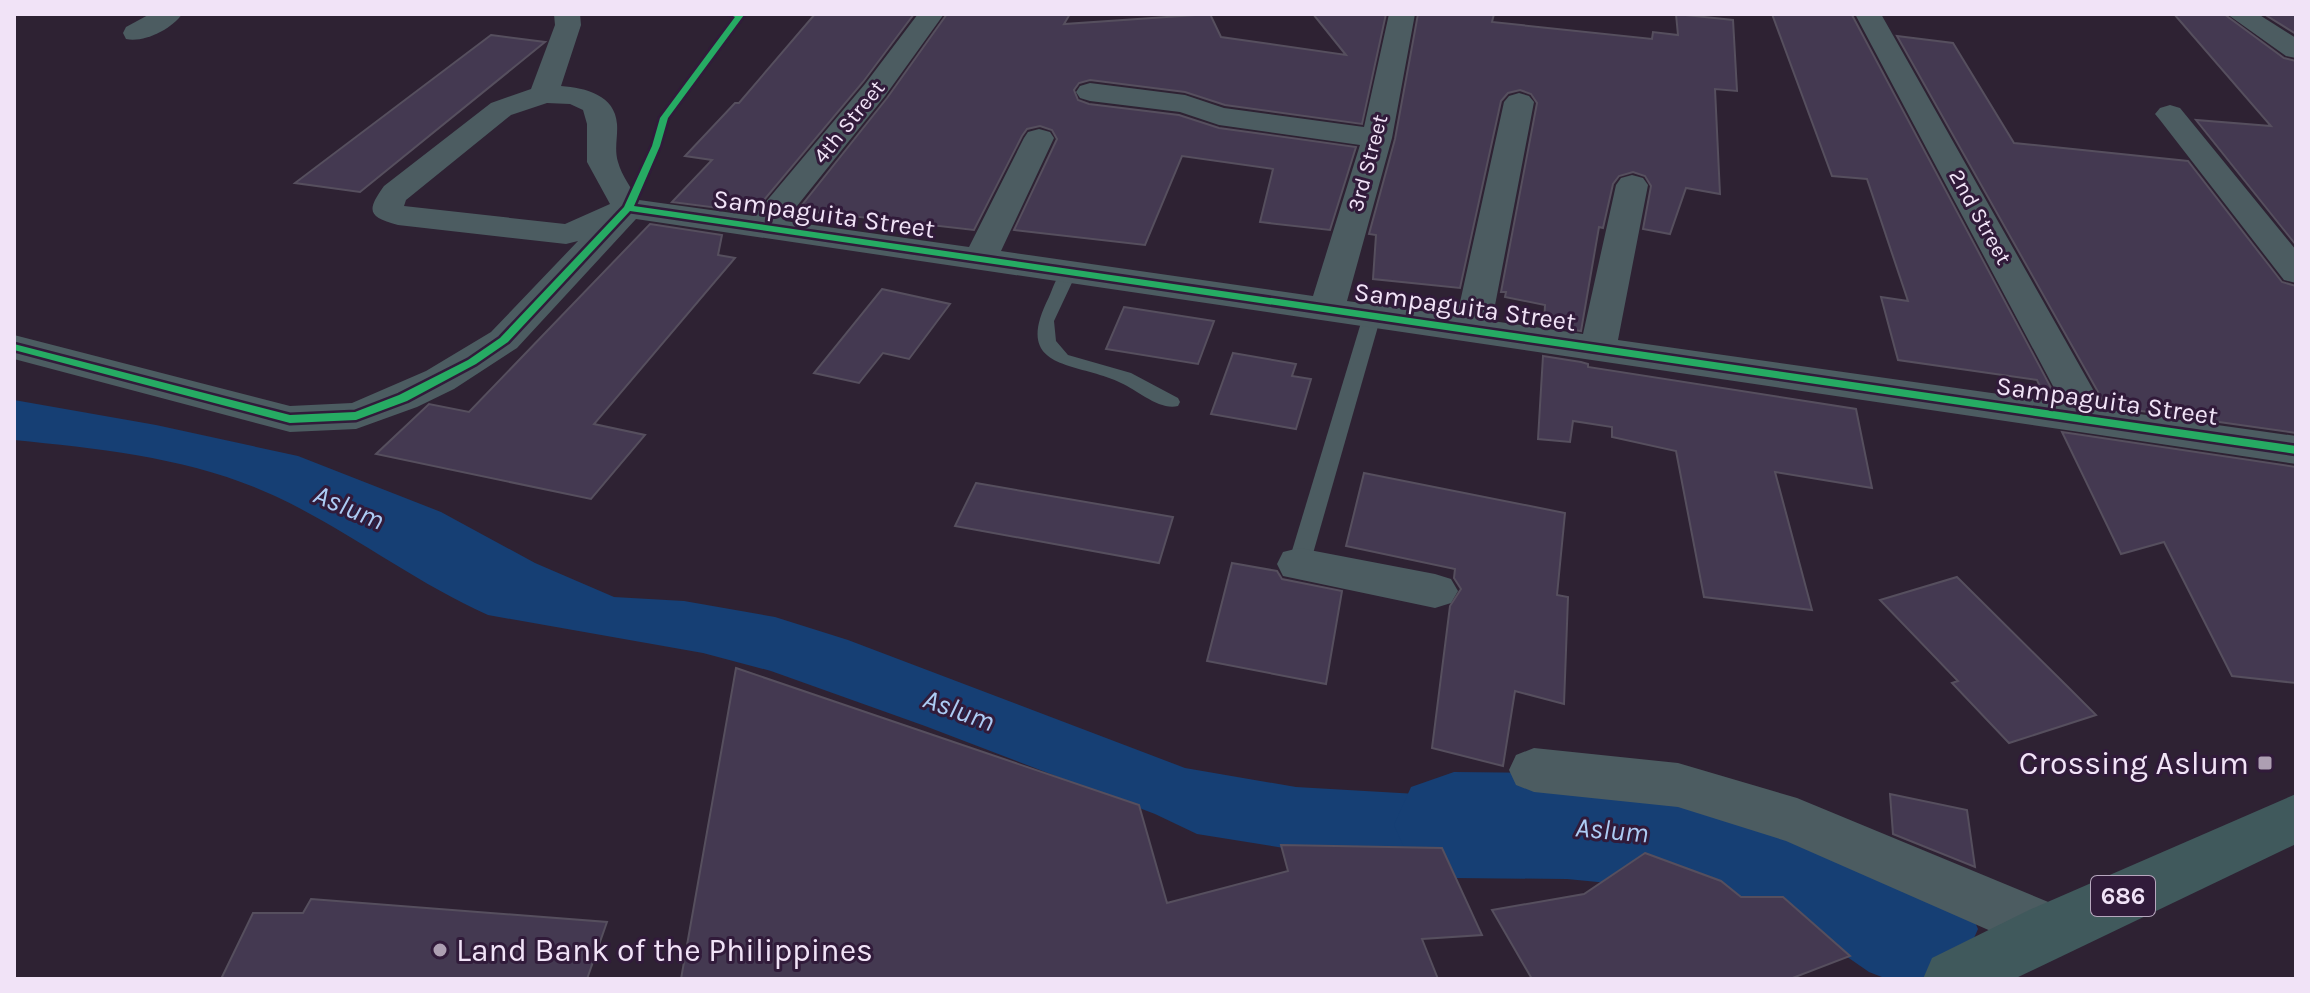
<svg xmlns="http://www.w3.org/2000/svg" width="2310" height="993" font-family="Karla,sans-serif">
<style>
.water{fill:#163f74}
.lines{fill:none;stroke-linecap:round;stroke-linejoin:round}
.river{fill:#163f74;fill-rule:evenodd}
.building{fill:#443951;stroke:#564f5e;stroke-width:2}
.lane{fill:#4c5c61;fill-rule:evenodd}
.street{fill:#4c5c61;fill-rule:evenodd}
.primary{fill:#40595c;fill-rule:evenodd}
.cycleway-casing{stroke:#311b3a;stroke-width:5}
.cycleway{fill:#26ab63;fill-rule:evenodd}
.poi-dot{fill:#ad9fb2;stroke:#311b3a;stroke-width:3}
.labels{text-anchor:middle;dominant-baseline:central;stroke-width:6;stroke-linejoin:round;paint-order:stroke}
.far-street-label{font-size:22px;fill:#f1e3f7;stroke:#311b3a}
.shield{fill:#311b3a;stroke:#b7a7be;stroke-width:2}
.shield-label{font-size:24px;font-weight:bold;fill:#f1e3f7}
.street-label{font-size:26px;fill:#f1e3f7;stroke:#311b3a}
.water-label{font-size:28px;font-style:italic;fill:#adccf4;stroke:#311b3a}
.near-poi-label{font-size:32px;fill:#f1e3f7;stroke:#311b3a;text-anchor:end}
</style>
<rect width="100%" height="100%" fill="#2e2233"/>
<!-- water -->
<path class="water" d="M14,400L156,425L298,456L441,512L535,563L614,597L684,601L775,617L848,640L1185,768L1296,787L1417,794L1585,793L1732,815L1951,896L1860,940L1727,864L1595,826L1399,856L1315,853L1197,834L1155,814L925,726L771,671L703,653L488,615C414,582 348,530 275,496C193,458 103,449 14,440Z"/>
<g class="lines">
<!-- river -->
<polygon class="river" points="1454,772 1567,773 1680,782 1826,815 1870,832 1959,886 1978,929 1959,972 1941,979 1887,979 1869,972 1794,920 1680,890 1567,879 1454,878 1411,863 1394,825 1411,787"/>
</g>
<!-- building -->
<g class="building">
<polygon points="815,14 914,14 863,82 759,206 727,202 726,209 672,202 712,160 685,156 735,103 739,103"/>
<polygon points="947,14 1070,14 1064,24 1210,14 1221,37 1346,55 1313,14 1386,14 1362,124 1225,105 1185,92 1090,80 1079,83 1074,90 1078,100 1089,104 1179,115 1219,128 1356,147 1330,230 1260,222 1273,169 1182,156 1145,245 1014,230 1057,139 1052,130 1040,126 1027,129 1022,136 974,230 798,210 887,98"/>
<polygon points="1418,14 1494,14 1492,22 1652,39 1653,32 1678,35 1676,14 1733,20 1737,91 1715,89 1720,194 1686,188 1670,234 1643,229 1651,186 1645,176 1633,172 1619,176 1613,184 1603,228 1599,227 1581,331 1544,325 1545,305 1505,297 1506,292 1501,292 1537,103 1531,94 1520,90 1508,93 1501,101 1460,288 1373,279 1376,235 1369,234 1395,139"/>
<polygon points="1772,14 1852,15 2057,399 2045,398 2037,380 1898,360 1881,297 1908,301 1867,179 1832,176"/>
<polygon points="2174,14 2224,14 2284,58 2296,61 2296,245 2196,120 2271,126"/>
<polygon points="2264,14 2296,14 2296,34"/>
<polygon points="491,35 545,42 360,192 295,183"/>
<polygon points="1897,36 1953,43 2014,143 2188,161 2282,282 2296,286 2296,433 2106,406"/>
<polygon points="650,224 722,235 718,255 735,258 594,424 645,435 591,499 376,454 429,404 469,412"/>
<polygon points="882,289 950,304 909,359 883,353 859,383 814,373"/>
<polygon points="1124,307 1214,321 1198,364 1106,349"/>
<polygon points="1233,353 1296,364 1292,376 1311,379 1296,429 1211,414"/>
<polygon points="1543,356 1581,362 1588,364 1588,367 1856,409 1872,488 1775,472 1812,610 1704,597 1676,451 1612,437 1612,427 1573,421 1570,442 1538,439"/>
<polygon points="2062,432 2296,467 2296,683 2232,676 2164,542 2121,554"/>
<polygon points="1364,473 1565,513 1557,595 1568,597 1564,704 1515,691 1503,766 1432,748 1450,606 1461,589 1454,578 1455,569 1346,546"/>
<polygon points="976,483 1173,517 1159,563 955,526"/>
<polygon points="1232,563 1277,571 1282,579 1342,591 1326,684 1207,661"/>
<polygon points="1957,577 2069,688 2096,715 2009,743 1952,683 1958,681 1880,600"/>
<polygon points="736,668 1139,805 1167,903 1288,871 1281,845 1442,848 1482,935 1422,939 1438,979 681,979"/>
<polygon points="1890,794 1967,810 1975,867 1893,834"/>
<polygon points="1645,853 1721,881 1741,897 1783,897 1850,956 1790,979 1532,979 1492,910 1584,894"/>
<polygon points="311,899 607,922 587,979 221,979 253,913 303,913"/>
</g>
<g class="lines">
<!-- lane -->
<g class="lane">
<path d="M1069,267L1077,272L1054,321L1056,341L1068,355L1131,373L1178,398L1180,402L1178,406C1160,411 1137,390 1121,383C1076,361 1011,372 1049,297C1054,286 1058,270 1069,267Z"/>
<polygon points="1372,311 1381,316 1310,564 1306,570 1292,570 1288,564 1363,316"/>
</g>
<!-- street -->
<g class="street">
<path d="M150,14H182C172,29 144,43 126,39L123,33L126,27Z"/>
<path d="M554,14H580L581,25L561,86C586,88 615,95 617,124C618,137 614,149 618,162C622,176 631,188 639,200L754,216L865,84L918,14H944L885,96L785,221L969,247L1024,138L1028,132L1039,129L1050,132L1054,138L1001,251L1313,296L1360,145L1219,125L1180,112L1090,101L1080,98L1076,92L1080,86L1090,83L1185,95L1224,108L1364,127L1389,14H1415L1392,138L1347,301L1457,316L1504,102L1509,96L1519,93L1529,96L1534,102L1492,321L1583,334L1616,185L1621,178L1632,175L1643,178L1648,185L1618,340L2062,403L1855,14H1881L2104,409L2296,436V464L636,219L517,348L454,389L417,407L356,429L290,432L14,359V335L290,406L352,403L426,371L491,332L578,241L566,244L398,225C368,217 366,211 384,186L491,103L531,89L555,25ZM547,103L570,104L583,110L587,124V162L610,204L565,224L404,206L406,200L511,115Z"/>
<polygon points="2227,14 2258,14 2296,38 2296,58 2286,56"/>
<polygon points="2170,105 2180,108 2296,250 2296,283 2284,280 2160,120 2155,114 2160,108"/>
<polygon points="1299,548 1435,574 1451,579 1458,591 1451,603 1435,608 1283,576 1277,564 1283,552"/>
<polygon points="1534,748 1678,763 1797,798 2070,911 2078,930 2070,949 2050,957 1786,841 1678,807 1534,792 1516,785 1509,770 1516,755"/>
</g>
<!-- primary -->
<polygon class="primary" points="2296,794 2296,844 2014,979 1923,979 1932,958 2029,910"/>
<!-- cycleway casing -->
<g class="cycleway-casing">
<polygon id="cycleway" points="729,14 744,15 668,118 660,146 634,206 2296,446 2296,454 630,211 508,342 476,364 407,401 356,420 290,423 14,350 14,344 290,415 355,412 399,395 468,360 500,338 624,207 652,146 660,118 735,17"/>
</g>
<!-- cycleway -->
<use href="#cycleway" class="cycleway"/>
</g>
<!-- markers -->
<g class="poi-dot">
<rect x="2257" y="755" width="16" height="16" rx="4"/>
<circle cx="440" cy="950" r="8"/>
</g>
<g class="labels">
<!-- far-street labels -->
<g class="far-street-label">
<text transform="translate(849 122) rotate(-51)">4th Street</text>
<text transform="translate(1368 163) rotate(-75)">3rd Street</text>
<text transform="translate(1980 217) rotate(61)">2nd Street</text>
</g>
<!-- shield labels -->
<rect class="shield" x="2091" y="876" width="64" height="40" rx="6"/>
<g class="shield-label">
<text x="2123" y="896">686</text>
</g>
<!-- street labels -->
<g class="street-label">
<text transform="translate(824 214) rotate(8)">Sampaguita Street</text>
<text transform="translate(1465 307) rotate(8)">Sampaguita Street</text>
<text transform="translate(2107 401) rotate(8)">Sampaguita Street</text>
</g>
<!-- water labels -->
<g class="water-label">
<text transform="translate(349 507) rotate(23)">Aslum</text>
<text transform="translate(959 710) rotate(20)">Aslum</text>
<text transform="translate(1612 830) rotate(5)">Aslum</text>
</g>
<!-- near-poi labels -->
<g class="near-poi-label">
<text x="2249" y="763">Crossing Aslum</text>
<text x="456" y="950" text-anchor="start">Land Bank of the Philippines</text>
</g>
</g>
<!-- border -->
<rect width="2310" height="993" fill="none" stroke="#f1e3f7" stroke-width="32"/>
</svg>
